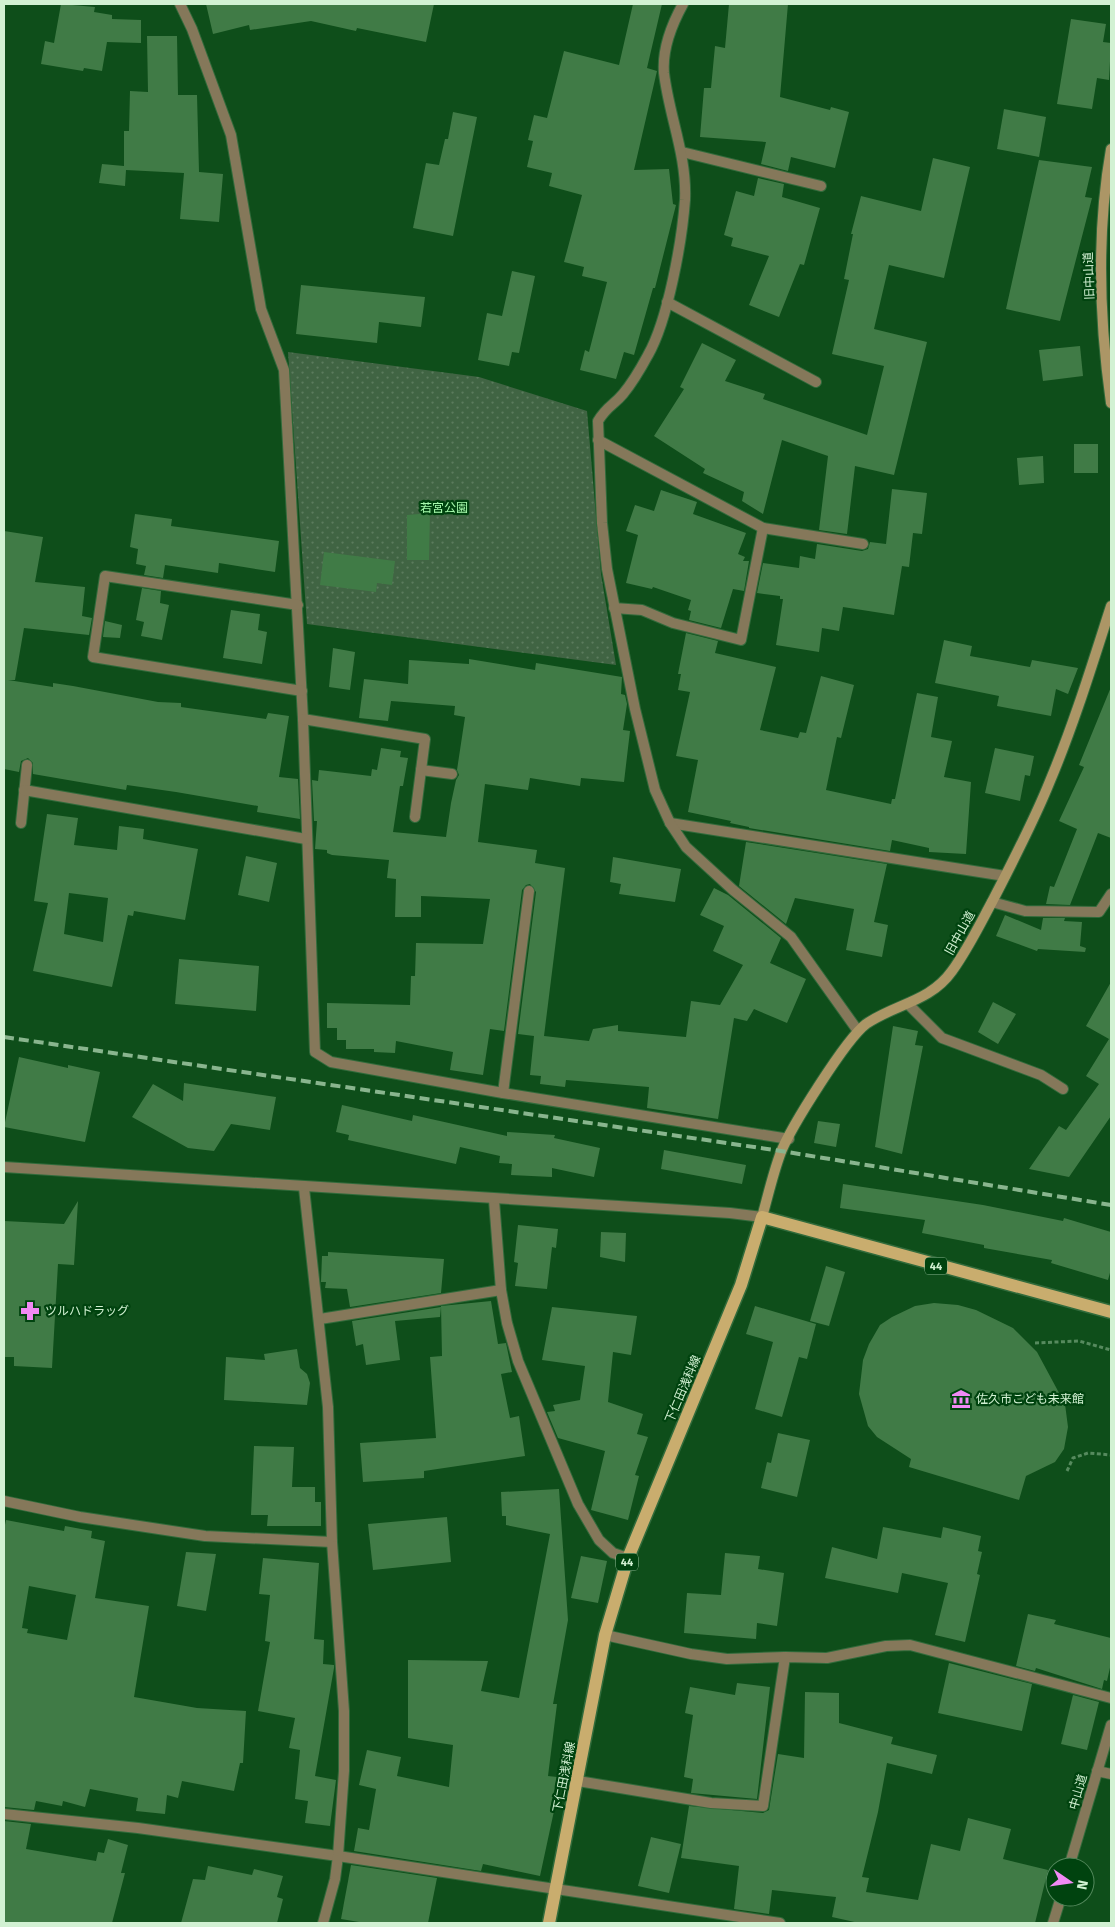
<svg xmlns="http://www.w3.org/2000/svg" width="1115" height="1927" font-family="'Fira Sans','Noto Sans JP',sans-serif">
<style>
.park{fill:url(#park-dots)}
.building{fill:#407b46;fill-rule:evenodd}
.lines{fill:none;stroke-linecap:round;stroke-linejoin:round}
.service-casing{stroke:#316b3b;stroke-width:12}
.minor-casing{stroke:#316b3b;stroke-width:12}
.tertiary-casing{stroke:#316b3b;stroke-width:12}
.secondary-casing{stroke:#316b3b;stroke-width:12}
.primary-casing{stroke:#316b3b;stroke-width:15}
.path{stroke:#568a5e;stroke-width:3;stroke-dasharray:4 2.5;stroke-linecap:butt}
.service{stroke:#85785a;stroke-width:10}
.minor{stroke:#85785a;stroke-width:10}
.tertiary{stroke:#85785a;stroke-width:10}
.secondary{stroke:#ac9666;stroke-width:10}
.primary{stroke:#c9ad6e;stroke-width:12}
.rail{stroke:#89b58e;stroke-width:4;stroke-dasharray:10 5;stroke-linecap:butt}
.labels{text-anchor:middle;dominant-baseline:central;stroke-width:4.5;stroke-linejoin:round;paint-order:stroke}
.shield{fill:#00430f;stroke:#93bd98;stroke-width:1}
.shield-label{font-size:11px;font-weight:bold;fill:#d2f1d3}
.street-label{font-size:12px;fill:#d2f1d3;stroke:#00430f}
.park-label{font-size:12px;fill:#a7fbad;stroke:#00430f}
.poi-label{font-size:12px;fill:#d2f1d3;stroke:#00430f;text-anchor:start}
</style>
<defs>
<pattern id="park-dots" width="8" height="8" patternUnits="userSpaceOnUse" patternTransform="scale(1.25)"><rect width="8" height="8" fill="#406443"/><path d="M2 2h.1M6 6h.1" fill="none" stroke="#5b7b5d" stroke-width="1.8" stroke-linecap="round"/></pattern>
</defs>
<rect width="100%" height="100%" fill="#0e4e1a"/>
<!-- park -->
<polygon class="park" points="288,352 479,377 587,411 601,574 616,665 307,624"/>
<!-- building -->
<g class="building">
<polygon points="61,4 95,7 94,12 112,15 112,19 141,20 141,43 107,42 102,71 84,68 83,71 41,64 45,41 54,43"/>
<polygon points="206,4 434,4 426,42 357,28 356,31 311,21 250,30 249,25 213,34"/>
<polygon points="633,4 662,4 647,68 657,71 634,170 669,169 673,204 676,205 655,288 653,288 634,355 624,352 616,379 580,370 585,350 589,352 607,282 582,276 584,267 564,262 582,195 549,186 552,173 527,167 533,141 528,140 534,115 547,118 564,51 619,65"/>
<polygon points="729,4 788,4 780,97 830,110 831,107 849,112 835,168 791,157 788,171 761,164 766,142 700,137 704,88 711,88 715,46 725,48"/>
<polygon points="1071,19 1106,24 1103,42 1111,43 1109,80 1097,78 1092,109 1057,104"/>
<polygon points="147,36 177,36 178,95 197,95 199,172 223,174 219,222 180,219 184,173 126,170 125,186 99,183 102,164 124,166 124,131 129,131 130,91 148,92"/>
<polygon points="1004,109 1046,117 1039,157 997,149"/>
<polygon points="453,112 477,117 453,236 413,228 426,163 439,165 445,139 448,139"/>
<polygon points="933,158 970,167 944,278 889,265 874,329 927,342 894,475 855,466 847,534 819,530 828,456 782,440 763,514 742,501 744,492 703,473 705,469 654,436 684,389 680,387 702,343 736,360 725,381 765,394 763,399 867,435 884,366 832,354 849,280 844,279 853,234 851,234 861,196 921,211"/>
<polygon points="1039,160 1092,167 1085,197 1092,198 1060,321 1006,309"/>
<polygon points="758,178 784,184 782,197 820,208 804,265 800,264 779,317 749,305 769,256 731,246 733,238 724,235 736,191 754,196"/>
<polygon points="512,271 535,276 519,353 512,352 509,366 478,360 487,313 502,316"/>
<polygon points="301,285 425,297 421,327 379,322 377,343 296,334"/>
<polygon points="1080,346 1083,376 1043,381 1039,350"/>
<rect x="1074" y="444" width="24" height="29"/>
<polygon points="1043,456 1044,483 1019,485 1017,458"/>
<polygon points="892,489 927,493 922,534 913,533 909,567 902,566 894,615 843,607 839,631 822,628 819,652 776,645 783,599 780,599 780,596 757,593 763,563 799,568 800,556 815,559 817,544 862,551 868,549 870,542 886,544"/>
<polygon points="661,490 697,502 693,514 746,533 738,554 745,557 743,561 749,561 744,591 733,589 721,628 689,620 691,611 688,610 691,600 653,587 652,589 626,583 638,535 626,531 635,505 654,511"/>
<polygon points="430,513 429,560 407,560 407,515"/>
<polygon points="135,514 172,519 171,526 279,541 275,572 219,563 218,573 165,565 163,578 144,575 146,566 136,564 138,549 130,547"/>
<polygon points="4,531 43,537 35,582 85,587 82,616 92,618 89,635 24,628 15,680 8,680 53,687 53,683 73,686 158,702 181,703 181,707 266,719 268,713 289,716 279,777 298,779 300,819 257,812 258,806 176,792 127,785 126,790 33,774 33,763 28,758 21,761 19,772 4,769"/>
<polygon points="324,552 395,561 392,585 377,583 376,592 320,585"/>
<polygon points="142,588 161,591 160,603 169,605 162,640 141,636 144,622 136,620"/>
<polygon points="231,610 260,614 258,630 267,632 262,664 223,658"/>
<polygon points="105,621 122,625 120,638 103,637"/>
<polygon points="686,633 718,641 715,653 776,667 760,730 798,738 800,732 806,733 821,676 854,685 841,738 837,737 826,790 891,804 892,799 895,799 917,693 938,697 931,737 952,741 944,777 971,782 966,854 929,852 929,848 892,840 890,851 749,828 749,827 730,823 731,821 688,812 698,760 676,756 690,692 678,690 681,674 678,674"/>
<polygon points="944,640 972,646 970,656 1030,667 1032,660 1078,668 1068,694 1056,689 1051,716 997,706 999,696 935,683"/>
<polygon points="333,648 355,652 350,690 329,687"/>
<polygon points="469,659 535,670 536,663 622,677 621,694 625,695 627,704 623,730 630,731 624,782 581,778 580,786 530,778 528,790 485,784 478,842 537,850 535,863 565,868 544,1036 589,1041 593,1029 618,1025 618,1031 686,1037 691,1001 720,1005 743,965 713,951 724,926 700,915 714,888 728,895 781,938 770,963 806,979 787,1023 754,1009 747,1021 734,1018 718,1119 647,1108 649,1087 566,1080 565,1087 540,1084 541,1076 530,1075 534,1036 518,1034 536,892 530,884 526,885 522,890 504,1031 490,1029 483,1075 450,1070 453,1052 396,1041 395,1053 374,1052 374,1049 346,1049 346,1040 337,1040 337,1028 327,1028 327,1003 410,1005 411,976 415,976 416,943 483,944 490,899 421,896 421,917 395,917 396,879 387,878 389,860 332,855 327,853 327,850 315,849 317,821 314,821 312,780 318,781 319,770 371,776 372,769 377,770 381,748 401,751 400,757 408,758 403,786 400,786 393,832 446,837 451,803 456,780 459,775 457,770 465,717 454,715 455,706 391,701 388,721 359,718 364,679 408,684 409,660 469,664"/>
<polygon points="1111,687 1111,838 1098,833 1070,905 1046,904 1050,886 1054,887 1077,829 1059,821 1084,767 1079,765"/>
<polygon points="995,748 1034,756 1030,776 1025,775 1020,801 985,793"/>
<path d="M47,814L78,818L74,845L117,850L119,826L144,829L143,839L198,849L185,920L134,911L133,916L128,915L112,987L33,971L48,903L34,901ZM69,893L108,898L103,942L64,934Z"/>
<polygon points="746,842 887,864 874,922 888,925 882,957 846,950 854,909 795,898 786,924 739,886"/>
<polygon points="246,856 277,863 269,902 238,895"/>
<polygon points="613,857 681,869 675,902 619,894 621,884 610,882"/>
<polygon points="1005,915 1041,930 1043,918 1065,918 1064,921 1082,922 1080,946 1086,948 1085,952 1038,949 1037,951 996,936"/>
<polygon points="179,959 259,966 256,1011 175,1004"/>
<polygon points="1111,982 1111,1116 1069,1177 1029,1169 1059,1126 1066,1130 1099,1084 1086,1076 1109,1039 1086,1026"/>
<polygon points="993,1002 1016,1014 998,1044 978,1032"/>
<polygon points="893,1026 918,1031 915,1045 923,1046 902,1154 875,1147"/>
<polygon points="19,1057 68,1068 68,1065 100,1072 85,1142 4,1127"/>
<polygon points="184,1083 276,1097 270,1130 231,1124 214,1151 188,1148 132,1117 153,1084 183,1101"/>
<polygon points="342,1105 412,1121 413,1115 507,1136 507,1132 555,1135 554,1138 600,1148 594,1177 552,1168 552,1177 511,1175 512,1164 499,1163 500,1156 460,1147 456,1164 348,1140 349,1135 336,1132"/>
<polygon points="818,1121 840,1124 836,1147 814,1143"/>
<polygon points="664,1150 746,1165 742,1184 661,1169"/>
<polygon points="843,1184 983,1205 1063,1221 1064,1218 1111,1232 1111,1269 1108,1280 1051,1263 1052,1260 984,1248 984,1245 922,1233 925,1220 840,1208"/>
<polygon points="78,1201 74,1265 58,1264 52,1368 14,1366 14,1357 4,1357 4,1221 64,1224"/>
<polygon points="518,1225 558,1229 556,1248 552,1247 547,1289 515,1286 518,1263 514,1262"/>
<polygon points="601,1232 626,1233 625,1262 600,1257"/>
<polygon points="328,1252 444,1259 441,1293 350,1307 347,1289 325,1288 326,1282 321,1282 322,1256 328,1256"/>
<polygon points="826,1266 845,1272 829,1326 810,1321"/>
<polygon points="491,1301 498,1344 506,1343 512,1372 501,1374 510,1418 519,1416 525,1456 424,1471 424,1478 363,1482 360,1443 436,1438 430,1357 442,1356 441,1306"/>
<polygon points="934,1303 958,1305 976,1310 1013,1328 1037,1352 1065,1404 1068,1427 1064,1449 1055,1462 1026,1476 1019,1500 909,1467 911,1459 877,1437 868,1426 859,1394 863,1360 869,1344 880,1325 892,1317 915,1306"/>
<polygon points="755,1306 816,1324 807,1359 799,1357 782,1417 755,1409 773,1342 746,1334"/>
<polygon points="441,1307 440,1317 395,1321 400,1360 366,1365 363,1344 356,1346 352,1321"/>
<polygon points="552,1307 637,1316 631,1355 613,1352 608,1402 643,1414 637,1434 648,1437 635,1475 639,1476 628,1520 591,1510 605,1451 558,1438 547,1412 555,1411 553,1405 580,1400 585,1366 542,1360"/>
<polygon points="297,1349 300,1368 307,1374 310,1383 307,1405 224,1400 226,1357 265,1360 264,1354"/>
<polygon points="778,1433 810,1440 797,1497 761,1488 767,1462 771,1463"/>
<polygon points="254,1446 294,1447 292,1487 315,1487 315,1502 321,1502 321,1526 267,1526 268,1515 251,1515"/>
<polygon points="559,1489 568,1620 553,1704 557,1704 548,1776 557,1777 550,1810 554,1811 540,1876 483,1864 481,1871 354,1851 358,1828 369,1830 376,1789 359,1785 367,1750 401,1757 397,1776 449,1787 453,1745 408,1738 408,1660 488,1661 481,1691 519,1698 550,1534 506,1525 506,1516 502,1516 501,1492"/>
<polygon points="447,1517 451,1562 373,1570 368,1524"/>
<path d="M6,1520L64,1531L65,1526L92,1531L91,1538L105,1541L95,1598L149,1606L134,1697L197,1708L246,1711L243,1763H240L234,1791L182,1781L178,1798L167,1795L165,1814L136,1811L138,1798L90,1789L85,1807L63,1801L62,1806L36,1801L34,1810L4,1807V1530ZM29,1586L76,1595L67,1640L27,1633L28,1629L22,1628Z"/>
<polygon points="883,1527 941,1538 943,1527 981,1536 978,1551 982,1552 977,1574 980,1575 965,1642 935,1635 948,1583 902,1573 898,1593 825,1578 832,1547 877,1559"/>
<polygon points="186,1552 216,1554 206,1611 177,1606"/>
<polygon points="725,1553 760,1556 758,1569 784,1573 777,1626 757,1623 756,1639 684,1633 687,1593 721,1595"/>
<polygon points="581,1556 607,1561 598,1603 571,1598"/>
<polygon points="263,1558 319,1563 314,1639 324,1640 323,1664 334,1665 334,1668 315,1776 336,1780 330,1826 305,1823 308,1801 295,1799 300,1750 289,1748 295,1718 258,1711 270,1642 265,1641 270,1595 259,1594"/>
<polygon points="1028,1614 1056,1620 1054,1624 1111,1638 1111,1663 1107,1681 1104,1680 1102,1689 1036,1668 1035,1671 1016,1666"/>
<polygon points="949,1663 1032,1684 1022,1731 938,1713"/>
<polygon points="737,1683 770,1687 757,1799 691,1793 693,1779 684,1777 693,1715 685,1713 690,1687 735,1695"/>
<polygon points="805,1692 839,1693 839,1723 893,1737 891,1744 937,1755 932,1774 887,1763 878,1812 862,1877 869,1878 866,1892 918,1900 931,1844 960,1851 968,1818 1011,1829 1003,1859 1048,1870 1035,1923 859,1923 832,1917 836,1897 772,1890 769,1914 734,1909 739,1866 681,1858 689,1806 763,1813 769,1810 778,1754 804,1758"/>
<polygon points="1073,1695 1099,1702 1087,1750 1061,1744"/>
<polygon points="4,1821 31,1824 26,1849 96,1861 98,1852 104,1853 108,1839 128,1845 121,1873 125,1873 112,1923 4,1923"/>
<polygon points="651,1837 681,1844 669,1893 638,1886"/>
<polygon points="351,1865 437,1878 428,1923 365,1923 341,1919"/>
<polygon points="208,1866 252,1875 254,1869 283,1876 277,1897 283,1899 277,1923 181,1923 193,1879 205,1880"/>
</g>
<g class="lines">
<!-- service casing -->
<g class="service-casing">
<g id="service">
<polyline points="682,152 821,186"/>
<polyline points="667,302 816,382"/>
<polyline points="598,440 763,528 863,544"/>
<polyline points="614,608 642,610 673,623 741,640 763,528"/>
<polyline points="421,770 452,774"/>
<polyline points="21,823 27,765"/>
<polyline points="670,823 1005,876"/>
<polyline points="992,902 1025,911 1099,912 1111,894"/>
<polyline points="909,1005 942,1038 1041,1075 1063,1089"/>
<polyline points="503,1093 529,891"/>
<polyline points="494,1200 501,1290 507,1323 518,1361 578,1504 599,1540 613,1553 628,1558"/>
<polyline points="320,1319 501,1290"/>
<polyline points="4,1501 80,1517 205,1536 332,1542"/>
<polyline points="605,1635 691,1654 727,1659 785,1657 827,1658 886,1646 910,1645 1111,1698"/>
<polyline points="578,1781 711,1803 763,1806 785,1657"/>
<polyline points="4,1814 138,1828 338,1856 780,1923"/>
</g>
</g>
<!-- minor casing -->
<g class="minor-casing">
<g id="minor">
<polyline points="180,4 192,29 231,135 261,309 284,370 303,719 315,1052 331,1062 503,1093 789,1139"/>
<path d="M683,4C672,24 662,49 664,73C669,116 687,155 685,200C682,241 668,320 648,355C641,368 633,382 623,394C614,405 607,406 598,421L602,523L607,569L635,709L655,790L670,823L686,847L733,890L791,937L858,1031"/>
<polyline points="298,605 105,576 93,657 302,691"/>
<polyline points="303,719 425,739 415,817"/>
<polyline points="24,790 306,839"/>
<polyline points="304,1188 328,1407 332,1542 344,1711 344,1771 338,1856 335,1879 323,1923"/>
<polyline points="1097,1771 1111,1774"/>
</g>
</g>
<!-- tertiary casing -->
<g class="tertiary-casing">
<g id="tertiary">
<polyline points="4,1167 730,1213 762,1217"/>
<polyline points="1069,1867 1111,1725"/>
<polyline points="1053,1923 1061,1897"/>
</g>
</g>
<!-- secondary casing -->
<g class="secondary-casing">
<g id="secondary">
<path d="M1111,149C1096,234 1099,318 1111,403"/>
<path d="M762,1217C768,1196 773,1173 781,1152C791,1127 846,1039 866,1024C895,1004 930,1002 952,971C968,949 980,924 993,900C1013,861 1034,821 1050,781C1074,724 1092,665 1111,606"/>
</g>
</g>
<!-- primary casing -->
<g class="primary-casing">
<polyline id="primary" points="549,1923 605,1635 628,1558 741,1285 762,1217 1111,1312"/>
</g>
<!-- path -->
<g class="path">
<polyline points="1035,1343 1079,1341 1111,1350"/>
<polyline points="1067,1471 1073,1458 1088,1453 1111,1455"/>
</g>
<!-- service -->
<use href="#service" class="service"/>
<!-- minor -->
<use href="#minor" class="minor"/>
<!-- tertiary -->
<use href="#tertiary" class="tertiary"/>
<!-- secondary -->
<use href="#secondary" class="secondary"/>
<!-- primary -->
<use href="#primary" class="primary"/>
<!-- rail -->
<polyline class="rail" points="4,1037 781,1151 1111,1205"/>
</g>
<!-- icons -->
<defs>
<g id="pharmacy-bare" transform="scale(1.5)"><path d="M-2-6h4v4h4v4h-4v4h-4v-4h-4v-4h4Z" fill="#f18af4" stroke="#00430f" stroke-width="2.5" paint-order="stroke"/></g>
<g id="museum-bare" transform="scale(1.5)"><path d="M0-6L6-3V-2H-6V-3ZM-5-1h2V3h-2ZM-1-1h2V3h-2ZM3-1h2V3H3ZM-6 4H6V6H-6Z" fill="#f18af4" stroke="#00430f" stroke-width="2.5" paint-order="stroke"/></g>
</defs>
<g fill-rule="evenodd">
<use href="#pharmacy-bare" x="30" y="1311"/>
<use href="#museum-bare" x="961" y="1399"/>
</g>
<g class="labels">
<!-- shield labels -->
<g class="shield">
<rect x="925" y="1257.5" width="22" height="17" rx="4"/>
<rect x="616" y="1553.5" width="22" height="17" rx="4"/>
</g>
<g class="shield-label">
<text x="936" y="1266">44</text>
<text x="627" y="1562">44</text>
</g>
<!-- street labels -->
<g class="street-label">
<text transform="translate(1089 276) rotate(-92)">旧中山道</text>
<text transform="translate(960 933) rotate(-61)">旧中山道</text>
<text transform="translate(683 1389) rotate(-67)">下仁田浅科線</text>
<text transform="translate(564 1777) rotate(-79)">下仁田浅科線</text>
<text transform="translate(1078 1792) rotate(-74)">中山道</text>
</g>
<!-- park labels -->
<g class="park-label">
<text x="444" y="508">若宮公園</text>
</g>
<!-- poi labels -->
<g class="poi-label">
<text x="45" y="1311">ツルハドラッグ</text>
<text x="976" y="1399">佐久市こども未来館</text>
</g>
</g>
<!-- border -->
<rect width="1115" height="1927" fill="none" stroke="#d2f1d3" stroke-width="10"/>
<!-- north arrow -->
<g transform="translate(1070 1882) rotate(103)"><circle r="24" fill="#00430f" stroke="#54895d"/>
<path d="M0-4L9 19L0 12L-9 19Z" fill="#f18af4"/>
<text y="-8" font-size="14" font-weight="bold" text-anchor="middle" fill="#d2f1d3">N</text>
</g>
</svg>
